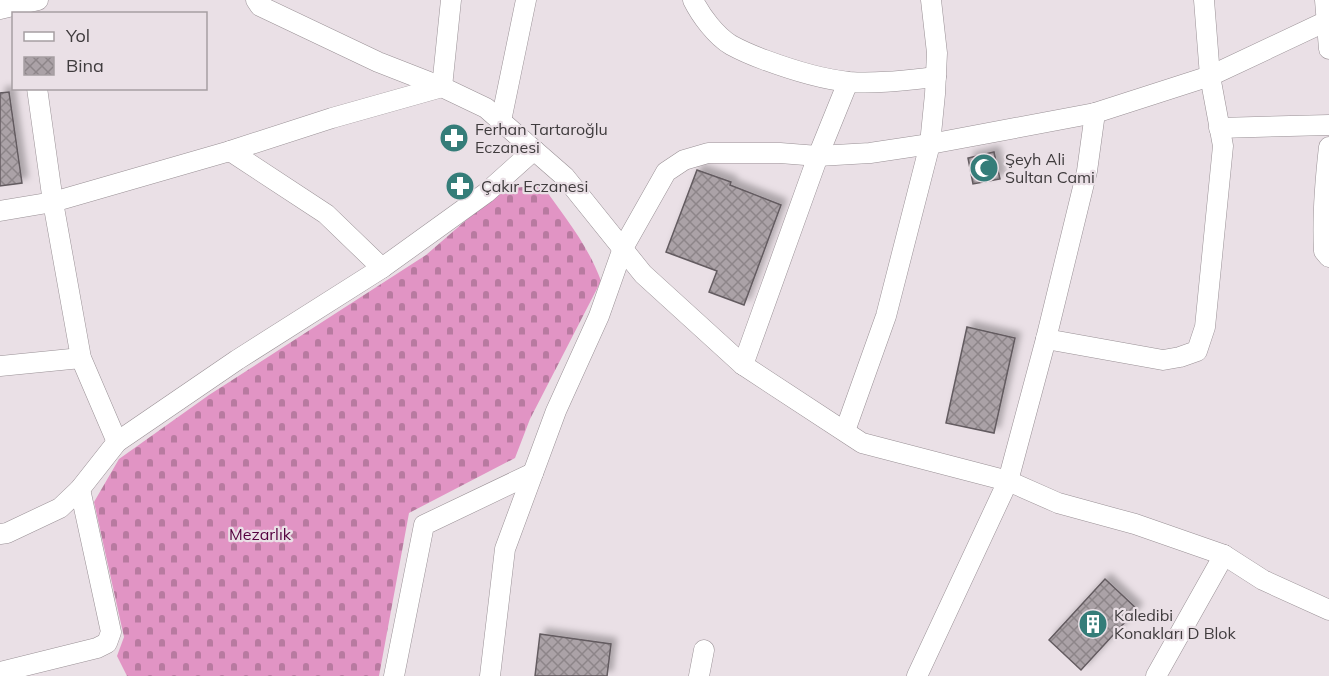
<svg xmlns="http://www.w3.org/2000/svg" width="1329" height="676" font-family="Mulish,sans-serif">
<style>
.cemetery{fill:url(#cemetery-stones)}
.building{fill:url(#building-cross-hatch);stroke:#635b60;stroke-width:1.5;filter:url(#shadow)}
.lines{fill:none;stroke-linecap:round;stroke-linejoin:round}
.minor-casing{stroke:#999095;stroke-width:21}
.minor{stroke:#fff;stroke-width:20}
.labels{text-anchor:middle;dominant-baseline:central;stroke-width:4.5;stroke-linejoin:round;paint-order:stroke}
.poi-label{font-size:16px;fill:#3f3b3d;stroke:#eae0e6;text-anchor:start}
.park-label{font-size:16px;fill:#53003e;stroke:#eae0e6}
</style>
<defs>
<pattern id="cemetery-stones" width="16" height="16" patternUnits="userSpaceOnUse" patternTransform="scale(1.5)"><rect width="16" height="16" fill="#e194c4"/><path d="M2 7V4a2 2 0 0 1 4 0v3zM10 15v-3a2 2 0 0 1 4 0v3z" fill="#b87aa0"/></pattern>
<pattern id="building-cross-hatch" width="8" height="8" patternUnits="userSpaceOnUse" patternTransform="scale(1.5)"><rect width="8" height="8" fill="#aba2a7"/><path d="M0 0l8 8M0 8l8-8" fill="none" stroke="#8d8589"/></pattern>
<filter id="shadow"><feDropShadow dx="5.5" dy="-5.5" stdDeviation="3" flood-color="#0004"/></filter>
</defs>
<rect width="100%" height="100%" fill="#eae0e6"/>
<!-- cemetery -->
<path class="cemetery" d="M542,185C564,216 588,245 601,281L530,419L515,458L409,513L379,676H127L117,656L124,637L94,502L119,459L209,395L426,255L502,189Z"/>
<!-- building -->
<g class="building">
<polygon points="9,92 22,183 0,186 0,93"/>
<polygon points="994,152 1000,179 973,184 968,158"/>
<polygon points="697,170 731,182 730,185 781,205 744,305 709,292 717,271 666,252"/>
<polygon points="967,327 1015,338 994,433 946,423"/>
<polygon points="1105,579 1137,609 1081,670 1049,640"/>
<polygon points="540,634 611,644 607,676 535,676"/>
</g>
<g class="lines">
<!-- minor casing -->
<g class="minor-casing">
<g id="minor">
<polyline points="256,0 260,6 378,62 442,87 486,108 565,177 643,274 743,365 862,443 1008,481 1058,503 1135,524 1224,555 1263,580 1329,610"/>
<path d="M693,0C701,16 716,36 731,45C742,51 754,56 765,60C792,70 820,79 849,82C878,84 907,80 936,77"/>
<polyline points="1325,0 1329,49"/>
<polyline points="0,9 38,0"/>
<polyline points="37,88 53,202 81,358 117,442"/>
<polyline points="501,121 526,0"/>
<polyline points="1219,128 1329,125"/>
<path d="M1329,147C1325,182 1322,216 1324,251L1329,257"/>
<polyline points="230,151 332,118 442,87 451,0"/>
<polyline points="0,211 53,202 230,151 326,214 382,268"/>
<polyline points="1046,339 1163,360 1180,357 1197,351 1205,327 1223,146 1210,76 1204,0"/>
<polyline points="743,365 818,156 848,82"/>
<polyline points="0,366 81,358"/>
<polyline points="845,431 886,316 930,144 935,94 937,53 931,0"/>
<polyline points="0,534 7,533 60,508 80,489 117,442 237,360 382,268 486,193 534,150"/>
<polyline points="0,672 97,648 107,643 111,632 80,489"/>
<polyline points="394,676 424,525 533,473"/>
<polyline points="490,676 505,549 556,411 599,316 623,248 666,172 684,160 708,153 780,153 818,156 870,153 930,144 1095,113 1210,76 1329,20"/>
<polyline points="699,676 704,650"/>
<polyline points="917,676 1008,481 1046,339 1087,171 1095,113"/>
<polyline points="1156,676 1224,555"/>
</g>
</g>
<!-- minor -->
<use href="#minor" class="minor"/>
</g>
<!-- icons -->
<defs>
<g id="pharmacy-disc" transform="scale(1.5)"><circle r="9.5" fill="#357d79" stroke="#eae0e6"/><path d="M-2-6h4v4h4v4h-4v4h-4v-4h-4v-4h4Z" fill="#fff"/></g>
<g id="mosque-disc" transform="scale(1.5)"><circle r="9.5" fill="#357d79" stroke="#eae0e6"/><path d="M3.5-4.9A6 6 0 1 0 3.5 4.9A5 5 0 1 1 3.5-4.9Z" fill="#fff"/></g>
<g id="building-disc" transform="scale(1.5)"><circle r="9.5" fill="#357d79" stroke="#eae0e6"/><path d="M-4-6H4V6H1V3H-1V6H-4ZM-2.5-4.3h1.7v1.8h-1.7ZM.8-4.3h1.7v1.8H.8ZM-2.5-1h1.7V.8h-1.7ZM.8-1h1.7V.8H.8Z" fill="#fff"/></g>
</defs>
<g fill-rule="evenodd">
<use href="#pharmacy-disc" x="454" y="138"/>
<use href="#mosque-disc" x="984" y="168"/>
<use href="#pharmacy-disc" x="460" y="186"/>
<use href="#building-disc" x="1093" y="624"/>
</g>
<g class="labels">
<!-- poi labels -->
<g class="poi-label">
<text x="475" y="129">Ferhan Tartaroğlu<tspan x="475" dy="18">Eczanesi</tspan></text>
<text x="1005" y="159">Şeyh Ali<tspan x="1005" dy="18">Sultan Cami</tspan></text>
<text x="481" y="186">Çakır Eczanesi</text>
<text x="1114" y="615">Kaledibi<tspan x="1114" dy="18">Konakları D Blok</tspan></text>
</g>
<!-- park labels -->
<g class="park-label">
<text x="260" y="534">Mezarlık</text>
</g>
</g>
<!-- legend -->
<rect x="12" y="12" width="195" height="78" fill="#eae0e6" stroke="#a69ea2" stroke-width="1.5"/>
<rect x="24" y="32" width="30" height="9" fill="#ffffff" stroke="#a69ea2" stroke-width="1.5"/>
<text x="66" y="42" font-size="18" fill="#3f3b3d">Yol</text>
<rect x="24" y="57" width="30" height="18" fill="url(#building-cross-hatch)" stroke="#a69ea2" stroke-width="1.5"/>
<text x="66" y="72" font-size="18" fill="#3f3b3d">Bina</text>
</svg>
